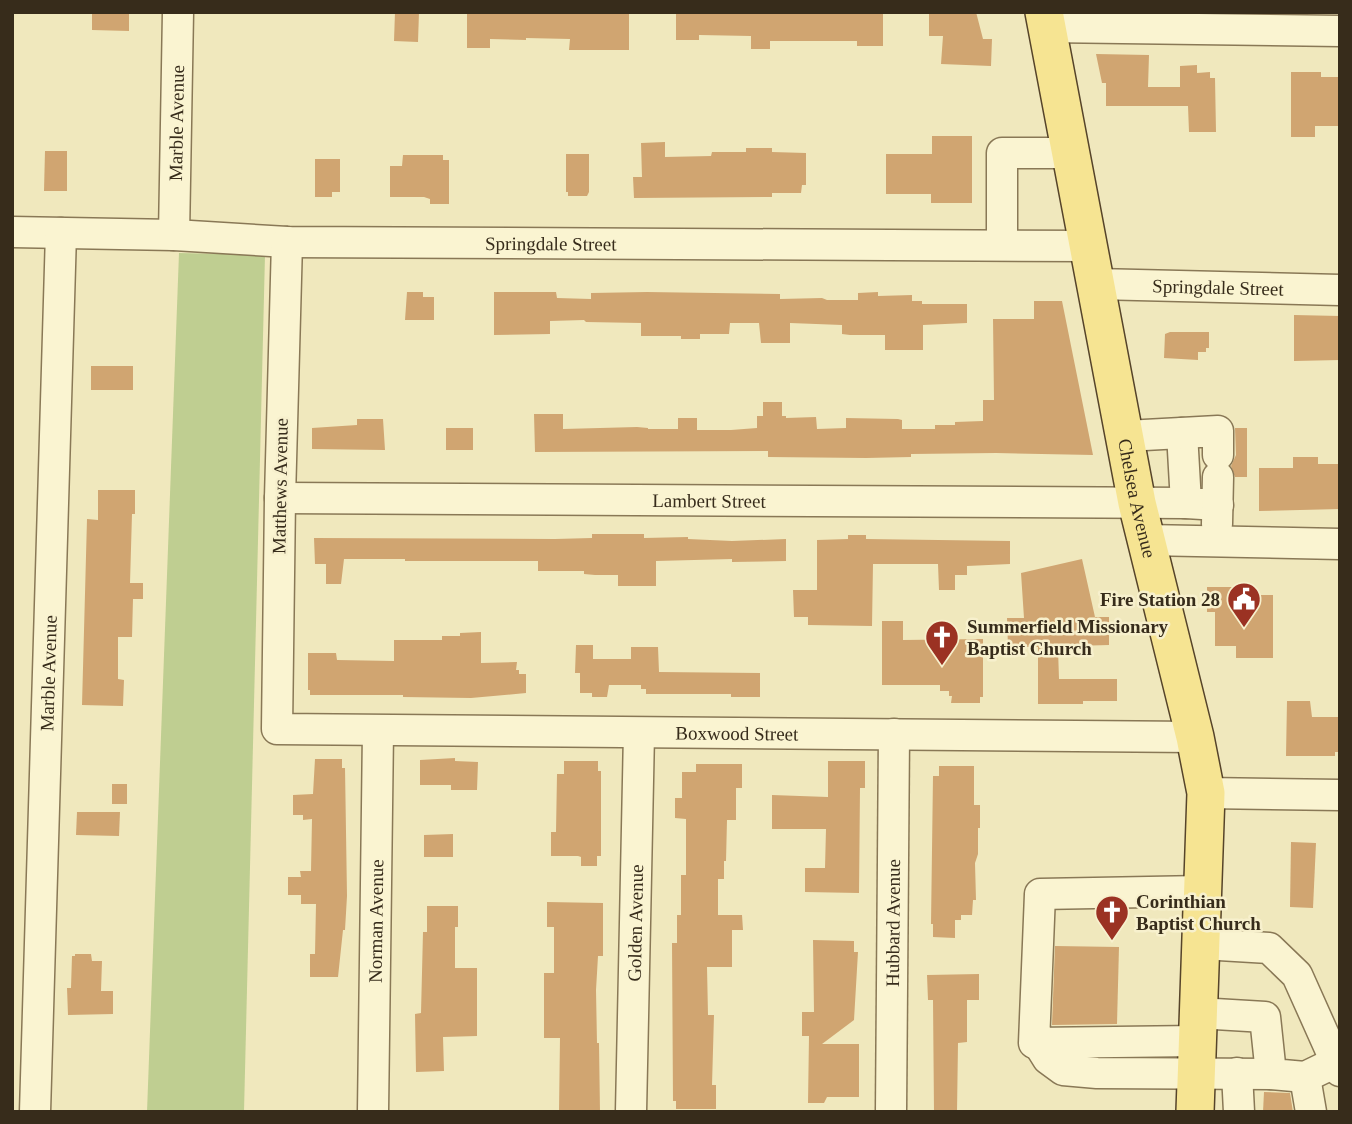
<svg xmlns="http://www.w3.org/2000/svg" width="1352" height="1124" font-family="'Times New Roman',serif">
<style>
.green{fill:#bfce91}
.building{fill:#d0a571}
.lines{fill:none;stroke-linecap:round;stroke-linejoin:round}
.minor-casing{stroke:#897856;stroke-width:33}
.major-casing{stroke:#56442a;stroke-width:40}
.minor{stroke:#faf4d1;stroke-width:30}
.major{stroke:#f6e492;stroke-width:37}
.labels{text-anchor:middle;dominant-baseline:central;stroke-width:5;stroke-linejoin:round;paint-order:stroke}
.street-label{font-size:19px;fill:#372c1b;stroke:#f7f0cd}
.poi-label{font-size:19px;font-weight:bold;fill:#372c1b;stroke:#f7f0cd;text-anchor:start}
</style>
<rect width="100%" height="100%" fill="#f0e8bd"/>
<!-- green -->
<polygon class="green" points="179,253 265,255 244,1112 147,1112"/>
<!-- building -->
<g class="building">
<polygon points="92,12 129,12 129,31 92,30"/>
<polygon points="395,12 419,12 418,42 394,41"/>
<polygon points="467,12 629,12 629,50 569,50 570,39 526,38 526,40 490,39 490,48 467,48"/>
<polygon points="676,12 883,12 883,46 857,46 857,41 770,41 770,49 751,49 751,36 699,35 699,40 676,40"/>
<polygon points="929,12 976,12 983,39 992,39 991,66 941,64 943,36 929,36"/>
<polygon points="1096,54 1149,55 1148,87 1180,87 1180,66 1197,65 1197,73 1210,72 1210,78 1215,78 1216,132 1189,132 1188,106 1106,106 1106,83 1102,83"/>
<polygon points="1291,72 1321,72 1321,77 1340,77 1340,126 1315,126 1315,137 1291,137"/>
<polygon points="932,136 972,136 972,203 931,203 931,194 886,194 886,154 932,154"/>
<polygon points="665,142 665,157 711,156 712,152 746,152 746,148 772,148 772,152 806,153 806,185 802,185 801,193 772,193 772,197 634,198 633,177 642,177 641,143"/>
<polygon points="45,151 67,151 67,191 44,191"/>
<polygon points="566,154 589,154 589,192 587,196 568,196 568,192 566,192"/>
<polygon points="403,155 443,155 443,160 449,160 449,204 430,204 430,199 424,197 390,197 390,166 402,166"/>
<polygon points="315,159 340,159 340,192 332,192 332,197 315,197"/>
<polygon points="407,292 423,292 423,297 434,297 434,320 405,320"/>
<polygon points="494,292 556,292 557,298 591,299 591,293 647,292 780,294 780,299 822,298 827,300 858,300 858,293 878,292 878,296 912,295 912,301 922,301 922,304 967,304 967,323 923,325 923,350 885,350 885,335 850,335 842,334 842,325 790,323 790,343 761,343 759,323 730,323 729,334 700,334 700,339 681,339 681,336 641,336 641,323 586,322 584,320 550,321 550,334 494,335"/>
<polygon points="1034,301 1062,301 1093,455 996,453 911,454 911,457 866,458 768,457 768,451 535,452 534,414 563,414 563,429 637,427 648,428 648,429 678,429 678,418 697,418 697,430 731,430 757,428 757,416 763,416 763,402 782,402 782,416 786,416 786,418 816,417 817,429 846,428 846,418 898,419 902,420 902,429 935,429 935,425 955,425 955,422 983,421 983,400 994,400 993,319 1034,319"/>
<polygon points="1294,315 1340,316 1340,360 1294,361"/>
<polygon points="1170,332 1209,332 1209,348 1206,348 1206,352 1198,352 1198,360 1164,358 1165,334"/>
<rect x="91" y="366" width="42" height="24"/>
<polygon points="357,419 383,419 385,450 312,449 312,428 357,425"/>
<rect x="446" y="428" width="27" height="22"/>
<polygon points="1235,428 1247,428 1247,477 1235,477 1231,466 1236,455"/>
<polygon points="1293,457 1318,457 1318,464 1340,464 1340,509 1259,511 1259,468 1293,468"/>
<polygon points="98,490 135,490 135,514 132,514 130,583 143,583 143,599 133,599 132,637 118,637 118,679 124,680 123,706 82,705 87,519 98,520"/>
<polygon points="592,534 644,534 644,538 688,537 688,539 732,541 786,539 786,561 732,562 732,559 656,561 656,586 618,586 618,575 595,575 584,574 584,571 538,571 538,561 405,561 405,559 344,559 341,584 326,584 326,564 315,564 314,538 555,539 592,538"/>
<polygon points="848,535 866,535 866,539 1010,541 1010,564 967,566 967,575 955,575 955,590 939,590 938,564 873,564 872,626 808,625 808,617 794,617 793,590 817,590 817,540 848,539"/>
<polygon points="1082,559 1095,617 1109,617 1109,645 1073,646 1073,650 1058,649 1059,679 1117,679 1117,701 1083,701 1083,704 1038,704 1038,647 1008,647 1007,618 1024,618 1021,573"/>
<polygon points="1207,587 1238,587 1238,595 1273,595 1273,658 1236,658 1236,646 1215,646 1215,612 1207,612"/>
<polygon points="882,621 903,621 903,640 983,639 983,697 980,697 980,703 951,703 952,696 949,696 949,691 940,691 940,685 882,685"/>
<polygon points="481,632 481,663 517,662 516,670 519,670 519,674 526,674 526,693 471,698 403,697 403,695 310,695 310,690 308,690 308,653 336,653 337,660 394,661 394,640 442,640 442,636 460,636 460,633"/>
<polygon points="576,645 593,645 593,659 631,659 631,647 658,647 659,672 760,673 760,697 731,697 731,694 646,694 646,689 641,689 641,685 609,685 607,697 592,697 592,693 580,693 580,673 575,673"/>
<polygon points="1287,701 1310,701 1312,717 1340,717 1340,752 1335,752 1335,756 1286,756"/>
<polygon points="455,758 455,761 478,762 477,790 451,790 451,785 420,785 420,760"/>
<polygon points="315,759 342,759 342,768 345,768 347,896 345,930 343,930 338,977 310,977 310,954 315,954 316,904 301,904 301,895 288,895 288,877 301,877 300,871 311,871 312,819 303,820 303,815 293,815 293,795 313,794"/>
<polygon points="564,761 598,761 598,771 601,771 601,856 597,856 597,866 581,866 581,857 578,856 551,856 551,832 556,832 557,774 564,774"/>
<polygon points="828,761 865,761 865,788 860,788 859,893 805,892 805,868 825,868 826,829 772,829 772,795 828,797"/>
<polygon points="696,764 742,764 742,788 736,788 736,820 727,820 726,861 724,861 724,879 718,879 718,915 742,915 743,930 732,930 732,967 707,967 708,1015 714,1015 712,1085 716,1085 716,1109 676,1109 676,1101 673,1101 672,943 677,943 677,915 681,915 681,875 686,875 686,819 675,818 675,798 682,798 682,772 696,772"/>
<polygon points="939,766 974,766 974,805 980,805 980,828 978,828 978,854 975,863 976,900 973,900 972,915 961,915 961,920 955,920 955,938 933,937 933,924 931,924 933,776 939,776"/>
<rect x="112" y="784" width="15" height="20"/>
<polygon points="77,812 120,812 119,836 76,835"/>
<polygon points="453,834 453,857 424,857 424,835"/>
<polygon points="1291,842 1316,843 1313,908 1290,907"/>
<polygon points="547,902 603,903 603,956 598,956 596,990 597,1043 599,1043 600,1112 559,1112 560,1038 544,1038 544,973 554,973 554,927 547,927"/>
<polygon points="427,906 458,906 458,927 455,927 455,968 477,968 477,1036 443,1037 444,1071 416,1072 415,1014 421,1013 423,932 427,932"/>
<polygon points="813,940 854,941 854,952 858,952 854,1020 822,1044 859,1044 859,1097 827,1097 824,1103 808,1103 809,1036 802,1036 802,1012 814,1012"/>
<polygon points="1055,946 1119,947 1117,1024 1052,1025"/>
<polygon points="75,954 91,954 92,961 102,961 101,991 113,991 113,1014 68,1015 67,988 71,988 72,956 75,956"/>
<polygon points="979,974 979,1000 967,1000 967,1042 958,1043 957,1112 934,1112 933,1000 928,1000 927,975"/>
<polygon points="1264,1092 1290,1093 1293,1112 1263,1112"/>
</g>
<g class="lines">
<!-- minor casing -->
<g class="minor-casing">
<g id="minor">
<polyline points="1047,27 1340,31"/>
<path id="s1" d="M12,232L174,235L287,242L1089,246"/>
<path id="s2" d="M174,235L178,12"/>
<path id="s3" d="M287,242L280,498L277,729L1195,737"/>
<polyline points="1002,245 1002,153 1072,153"/>
<path id="s4" d="M1096,284L1340,290"/>
<polyline points="1182,433 1186,503 1218,505"/>
<polyline points="1126,436 1218,431 1218,455"/>
<path id="s5" d="M280,498L1186,503"/>
<polyline points="1217,524 1218,477"/>
<polyline points="1146,540 1340,544"/>
<polyline points="1206,793 1340,795"/>
<polyline points="1202,944 1269,948 1297,975 1340,1071"/>
<polyline points="1198,1013 1265,1017 1271,1074 1305,1077 1336,1062"/>
<polyline points="1197,1041 1034,1043 1040,894 1203,891"/>
<polyline points="1038,1043 1048,1059 1063,1070 1097,1073 1271,1074"/>
<polyline points="1237,1073 1239,1112"/>
<polyline points="1305,1077 1311,1112"/>
<path id="s6" d="M35,1112L61,233"/>
<path id="s7" d="M373,1112L378,731"/>
<path id="s8" d="M631,1112L639,733"/>
<path id="s9" d="M891,1112L894,734"/>
</g>
</g>
<!-- major casing -->
<g class="major-casing">
<g id="major">
<path id="s10" d="M1044,12L1137,503L1195,737L1206,793L1195,1112"/>
</g>
</g>
<!-- minor -->
<use href="#minor" class="minor"/>
<!-- major -->
<use href="#major" class="major"/>
</g>
<!-- icons -->
<defs>
<g id="civic-pin" transform="scale(1.75)"><path d="M0 17L-7.5 6A9.5 9.5 0 1 1 7.5 6Z" fill="#9b3223" stroke="#f7f0cd"/><path d="M-.6-6.5H3V-4.5H.6V-3L4-1V1h2V6H-6V1h2V-1L-.6-3ZM-1.2 2.5V6h2.4V2.5Z" fill="#fff"/></g>
<g id="church-pin" transform="scale(1.75)"><path d="M0 17L-7.5 6A9.5 9.5 0 1 1 7.5 6Z" fill="#9b3223" stroke="#f7f0cd"/><path d="M-1.2-6h2.4v3.5h3.3v2.4h-3.3V6h-2.4V-.1h-3.3v-2.4h3.3Z" fill="#fff"/></g>
</defs>
<g fill-rule="evenodd">
<use href="#civic-pin" x="1244" y="599"/>
<use href="#church-pin" x="942" y="637"/>
<use href="#church-pin" x="1112" y="912"/>
</g>
<g class="labels">
<!-- street labels -->
<g class="street-label">
<text stroke="none"><textPath href="#s2" startOffset="112">Marble Avenue</textPath></text>
<text stroke="none"><textPath href="#s1" startOffset="539">Springdale Street</textPath></text>
<text stroke="none"><textPath href="#s4" startOffset="122">Springdale Street</textPath></text>
<text transform="translate(280 486) rotate(-89)">Matthews Avenue</text>
<text stroke="none"><textPath href="#s10" startOffset="495">Chelsea Avenue</textPath></text>
<text stroke="none"><textPath href="#s5" startOffset="429">Lambert Street</textPath></text>
<text stroke="none"><textPath href="#s6" startOffset="439">Marble Avenue</textPath></text>
<text stroke="none"><textPath href="#s3" startOffset="947">Boxwood Street</textPath></text>
<text stroke="none"><textPath href="#s7" startOffset="191">Norman Avenue</textPath></text>
<text stroke="none"><textPath href="#s8" startOffset="189">Golden Avenue</textPath></text>
<text stroke="none"><textPath href="#s9" startOffset="189">Hubbard Avenue</textPath></text>
</g>
<!-- poi labels -->
<g class="poi-label">
<text x="1220" y="599" text-anchor="end">Fire Station 28</text>
<text x="967" y="626">Summerfield Missionary<tspan x="967" dy="22">Baptist Church</tspan></text>
<text x="1136" y="901">Corinthian<tspan x="1136" dy="22">Baptist Church</tspan></text>
</g>
</g>
<!-- border -->
<rect width="1352" height="1124" fill="none" stroke="#372c1b" stroke-width="28"/>
</svg>
